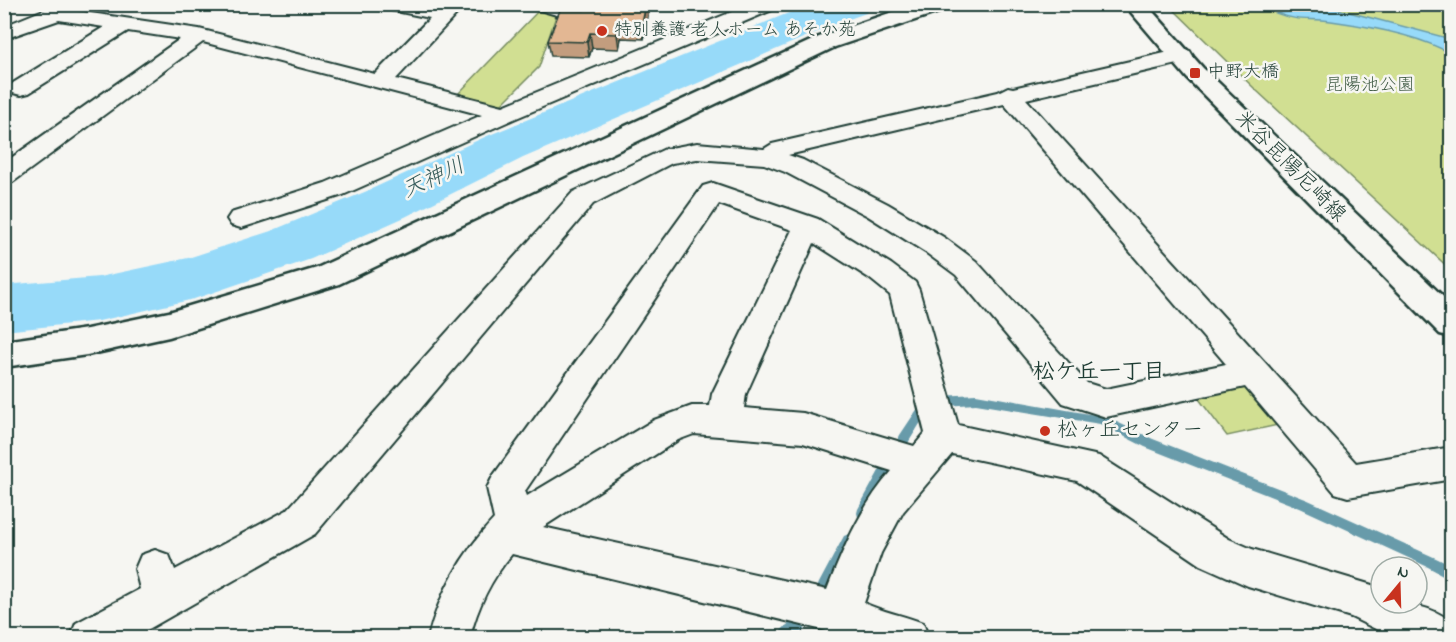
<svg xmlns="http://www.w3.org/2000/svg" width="1456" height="642" font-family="'Indie Flower','Klee One',sans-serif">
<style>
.green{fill:#d1df92;stroke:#788e63;stroke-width:1.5}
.water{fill:#97daf9;stroke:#679baa;stroke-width:1.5}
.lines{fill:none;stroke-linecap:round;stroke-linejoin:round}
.stream{fill:#679baa;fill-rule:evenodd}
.river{fill:#97daf9;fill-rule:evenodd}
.minor-casing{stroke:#1f3d34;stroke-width:4}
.tertiary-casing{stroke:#1f3d34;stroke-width:5}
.secondary-casing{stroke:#1f3d34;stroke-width:5}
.minor{fill:#f6f6f2;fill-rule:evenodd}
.tertiary{fill:#f6f6f2;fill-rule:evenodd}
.secondary{fill:#f6f6f2;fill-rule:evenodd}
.wall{fill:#c39d7e;stroke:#1f3d34;stroke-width:1.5}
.shaded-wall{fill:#9f8067;stroke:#1f3d34;stroke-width:1.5}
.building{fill:#e3b793;stroke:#1f3d34;stroke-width:1.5}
.poi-dot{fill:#c8321e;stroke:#f6f6f2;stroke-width:2}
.labels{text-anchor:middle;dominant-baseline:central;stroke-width:5;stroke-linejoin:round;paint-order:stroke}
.far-poi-label{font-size:18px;fill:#1f3d34;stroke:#f6f6f2;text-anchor:start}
.far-park-label{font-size:18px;fill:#435d47;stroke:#f6f6f2}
.street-label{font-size:21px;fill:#1f3d34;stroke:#f6f6f2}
.poi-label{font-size:21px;fill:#1f3d34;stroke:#f6f6f2;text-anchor:start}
.water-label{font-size:22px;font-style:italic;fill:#375c5b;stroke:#f6f6f2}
.neighbourhood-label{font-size:22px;font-weight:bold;fill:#1f3d34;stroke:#f6f6f2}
</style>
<rect width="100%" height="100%" fill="#f6f6f2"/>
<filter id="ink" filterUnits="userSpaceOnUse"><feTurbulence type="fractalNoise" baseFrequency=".0167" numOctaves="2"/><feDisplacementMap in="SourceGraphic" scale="12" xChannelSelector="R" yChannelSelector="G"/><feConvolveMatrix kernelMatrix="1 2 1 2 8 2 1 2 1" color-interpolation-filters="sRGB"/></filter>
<g filter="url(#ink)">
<!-- green -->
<g class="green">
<polygon points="1169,5 1451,5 1451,270 1257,91"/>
<polygon points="541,8 557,13 539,67 497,109 455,97"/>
<polygon points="1248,384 1282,424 1227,436 1193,391"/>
</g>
<!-- water -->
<path class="water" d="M1326,6L1451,39V54C1420,35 1367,26 1331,21C1308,18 1299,22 1276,13Z"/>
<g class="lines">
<!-- stream -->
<g class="stream">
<polygon points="976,394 1106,417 1153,439 1308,500 1438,559 1452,566 1452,580 1428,567 1300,508 1145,447 1100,424 976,404 943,406 926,414 908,443 904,444 900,443 898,439 900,435 918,408 941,396"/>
<polygon points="889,459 893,460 895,464 868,517 863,519 858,517 857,513 858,509 885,460"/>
<polygon points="849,534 854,536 856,540 854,544 829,593 824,595 819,593 817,588 819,583 844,536"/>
<path d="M799,618L804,620L806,625L804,630L795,638H777C780,629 791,621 799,618Z"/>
</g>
<!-- river -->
<polygon class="river" points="872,4 866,13 838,23 523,158 405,217 311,259 194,299 99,321 4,331 4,285 99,277 188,258 271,231 367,191 487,136 808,5"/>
<!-- minor casing -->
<g class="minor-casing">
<g id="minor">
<polygon points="58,4 83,4 77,11 199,29 375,74 430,18 381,8 378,4 423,4 441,8 444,4 466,4 396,79 503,106 751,4 780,4 777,8 514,119 343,195 241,228 231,225 227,219 231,213 325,183 482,115 203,42 13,182 4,184 4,163 180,39 128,31 29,93 21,95 13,93 9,88 13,83 104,27 59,20 4,39 4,26"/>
<polygon points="530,4 563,4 570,10 567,14 560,16 533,8"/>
<path d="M1182,49L1190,51L1193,56L1190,61L1026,99L1356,463L1452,447V479L1348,497L1335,493L1245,387L1106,417L1063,403L956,275L925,252L868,216L785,172L764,164L697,159L672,163L593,204L315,534L133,638H70L76,623L140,589L135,569L141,555L155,550L169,555L175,570L287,510L573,192L665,149L697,143L764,149L772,144L998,92L1008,87L1013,88ZM1004,104L1226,364L1106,389L1087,383L976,261L945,238L888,204L803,160L788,155Z"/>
<path d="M713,183L818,219L891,264L915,282L919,290L958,425L1099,456L1229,539L1252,549L1372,585L1381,589V603C1408,603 1430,605 1452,622V638H1394L1351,617L1248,586L1201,565L1077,481L952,454L903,512L881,553L864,603C883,612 903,615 923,623L929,638H845L835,633L512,554C492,578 477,607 470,638H428C439,593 463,552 494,519L487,488L493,476L703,186ZM719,204L792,230L712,394L710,406H692L654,420L527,496L525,491ZM814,243L869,278L890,295L925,433L914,446L803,413L744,408L746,394ZM694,434L803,443L892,471C861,506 844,547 827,590L543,527L678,440Z"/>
</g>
</g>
<!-- tertiary casing -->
<g class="tertiary-casing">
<polygon id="tertiary" points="916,4 950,4 948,9 835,47 339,284 169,337 87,355 4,367 4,341 87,329 169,312 317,268 819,37"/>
</g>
<!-- secondary casing -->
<g class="secondary-casing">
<polygon id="secondary" points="1124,4 1146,4 1203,68 1452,305 1452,337 1440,334 1187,78"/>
</g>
<!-- minor -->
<use href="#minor" class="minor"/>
<!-- tertiary -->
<use href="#tertiary" class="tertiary"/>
<!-- secondary -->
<use href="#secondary" class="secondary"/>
</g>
<!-- wall -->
<polygon class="wall" points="586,4 650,4 644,39 621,38 619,49 592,48 589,57 551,56 548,41 584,10"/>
<!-- shaded-wall -->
<g class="shaded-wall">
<polygon points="646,4 650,4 644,39 642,24"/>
<polygon points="620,23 621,38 619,49 617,34"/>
<polygon points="590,33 592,48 589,57 587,42"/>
</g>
<!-- building -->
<polygon class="building" points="586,4 646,4 642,24 620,23 617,34 590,33 587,42 548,41 560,10 584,10"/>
</g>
<!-- markers -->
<g class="poi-dot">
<circle cx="602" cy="31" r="6"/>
<rect x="1189" y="67" width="12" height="12" rx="3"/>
<circle cx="1045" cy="431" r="6"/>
</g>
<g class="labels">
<!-- far-poi labels -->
<g class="far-poi-label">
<text x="614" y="31">特別養護 老人ホーム あそか苑</text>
<text x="1207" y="73">中野大橋</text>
</g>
<!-- far-park labels -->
<g class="far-park-label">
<text x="1370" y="86">昆陽池公園</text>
</g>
<!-- street labels -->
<g class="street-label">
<text transform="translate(1290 167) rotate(45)">米谷昆陽尼崎線</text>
</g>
<!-- poi labels -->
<g class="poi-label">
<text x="1057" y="431">松ヶ丘センター</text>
</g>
<!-- water labels -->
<g class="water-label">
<text transform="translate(434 179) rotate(-25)">天神川</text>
</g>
<!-- neighbourhood labels -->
<g class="neighbourhood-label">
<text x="1099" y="373">松ケ丘一丁目</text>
</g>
</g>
<!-- margin -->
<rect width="1456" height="642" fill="none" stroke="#f6f6f2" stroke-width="24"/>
<rect x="12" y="12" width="1432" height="618" fill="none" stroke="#1f3d34" stroke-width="2" filter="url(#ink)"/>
<!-- north arrow -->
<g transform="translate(1399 585) rotate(19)"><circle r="28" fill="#f6f6f2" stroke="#a0aca6" stroke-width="1.5"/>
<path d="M0-4.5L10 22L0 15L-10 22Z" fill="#c8321e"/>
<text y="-9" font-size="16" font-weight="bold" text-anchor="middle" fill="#1f3d34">N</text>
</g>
</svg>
